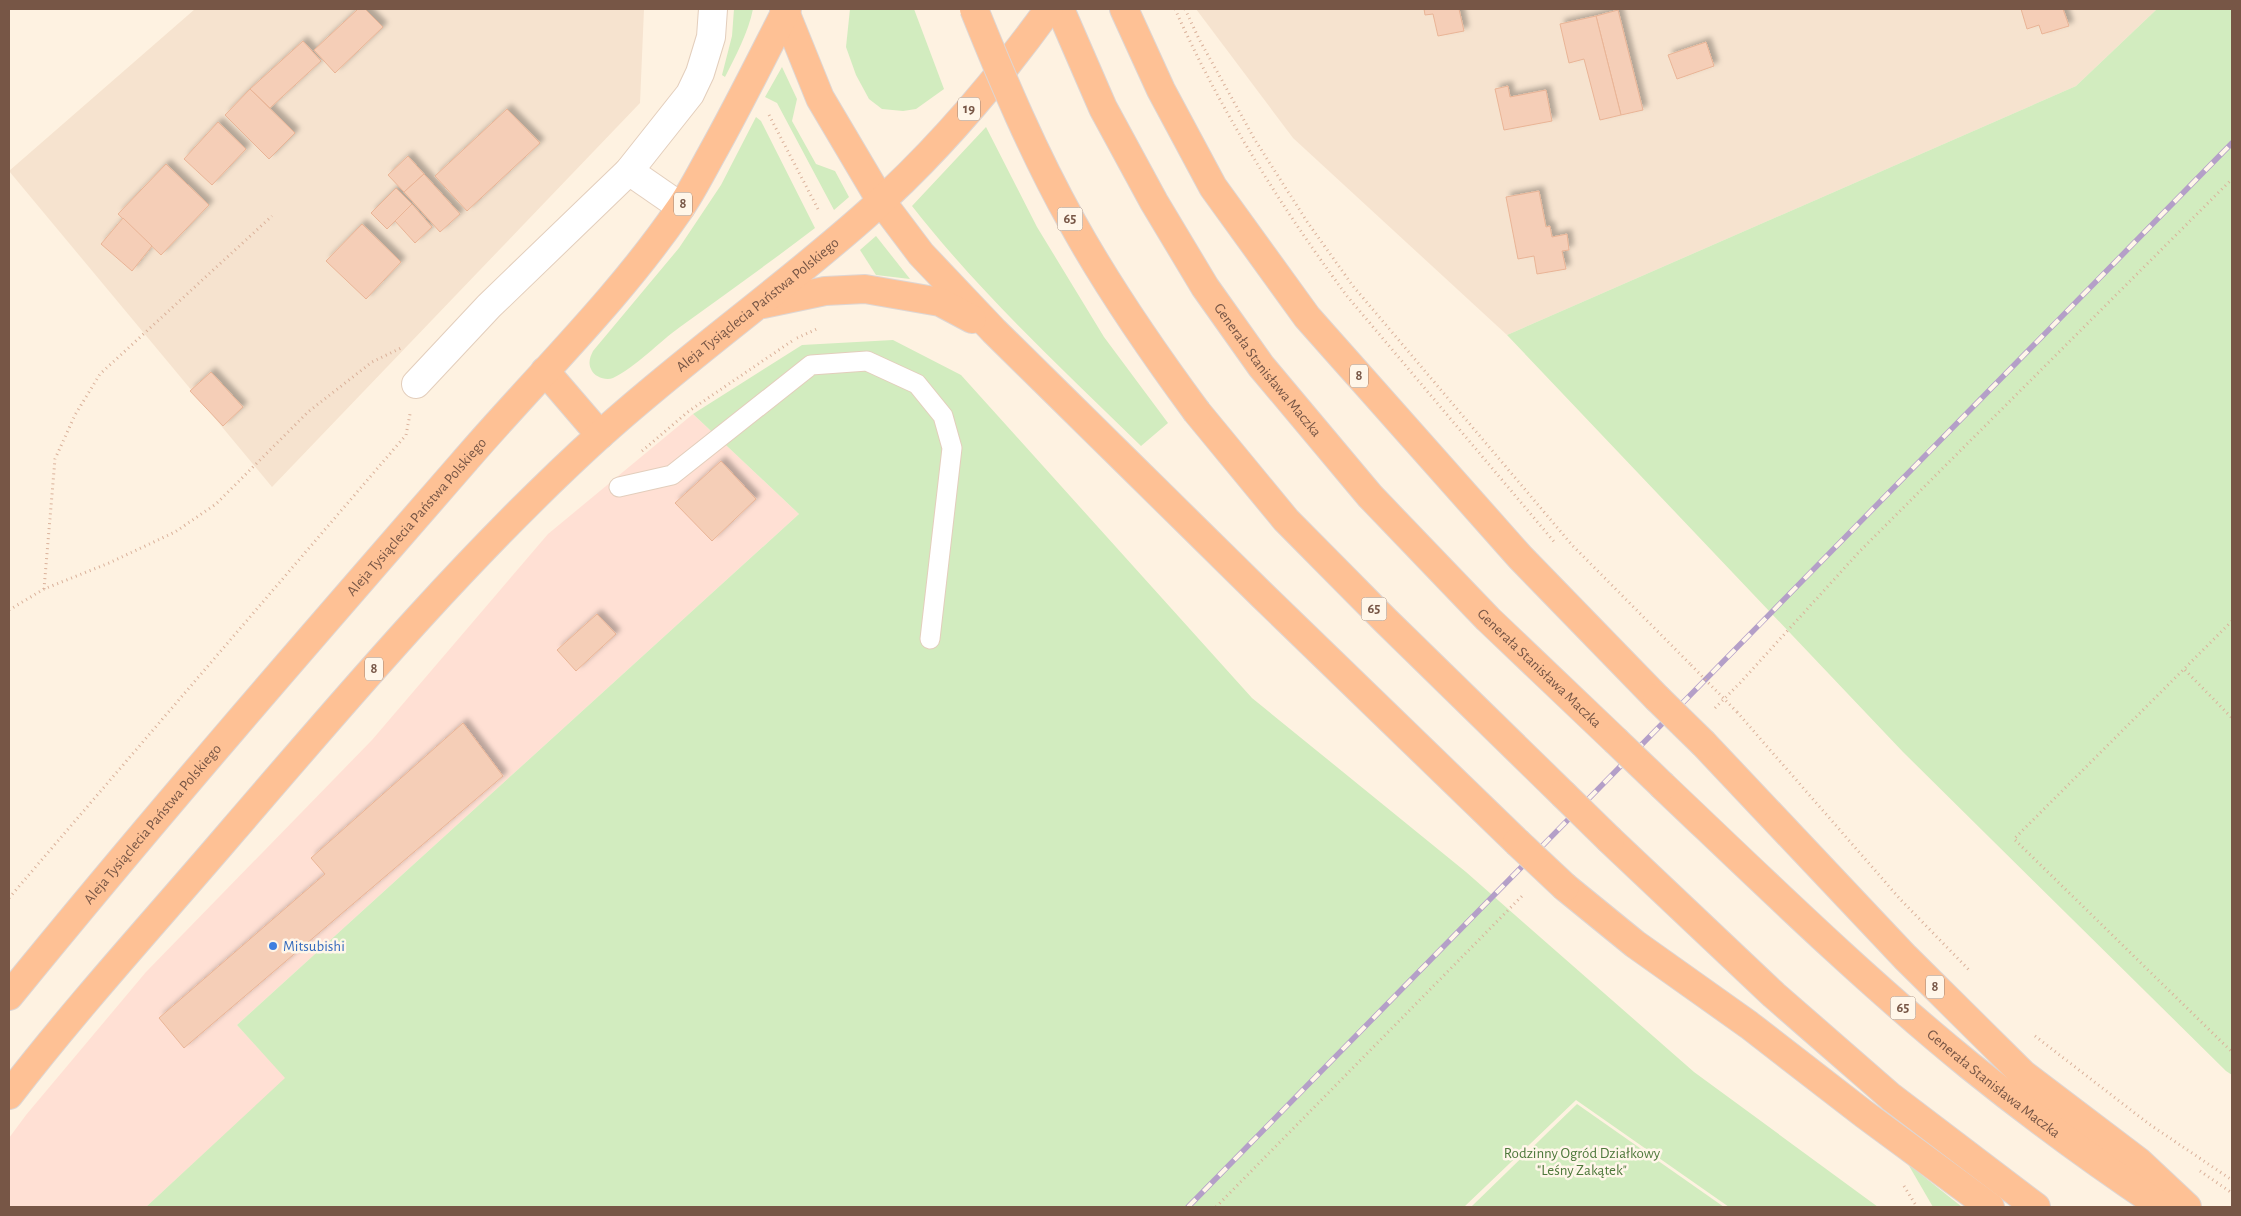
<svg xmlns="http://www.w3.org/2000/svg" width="2241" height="1216" font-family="'Alegreya Sans',sans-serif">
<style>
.residential{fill:#f6e3cf}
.commercial{fill:#ffe0d4}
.green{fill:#d2ecbf}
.building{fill:#f5ceb7;stroke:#e9b496;filter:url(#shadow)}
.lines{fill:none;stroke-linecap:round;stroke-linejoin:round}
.service-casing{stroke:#e3cebc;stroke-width:21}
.minor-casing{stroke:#e3cebc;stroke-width:30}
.trunk-casing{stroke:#ded6d3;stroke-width:30}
.path{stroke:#dab19a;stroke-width:3;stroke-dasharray:1 4;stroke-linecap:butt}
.service{stroke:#fff;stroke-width:19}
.minor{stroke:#fff;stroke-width:28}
.trunk{stroke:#fec195;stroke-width:28}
.rail-casing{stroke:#b49fc8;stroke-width:5.5}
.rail{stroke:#fff6e9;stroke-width:4;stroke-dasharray:11;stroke-linecap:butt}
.trunk-bridge-casing{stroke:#ded6d3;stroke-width:30;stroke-linecap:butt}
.path-bridge{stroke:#dab19a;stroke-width:3;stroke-dasharray:1 4;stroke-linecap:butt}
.trunk-bridge{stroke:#fec195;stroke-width:28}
.shop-dot{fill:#3f7fe0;stroke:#fff6e9;stroke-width:2}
.labels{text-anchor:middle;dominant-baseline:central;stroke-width:5;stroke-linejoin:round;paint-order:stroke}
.shield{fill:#fff6e9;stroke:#a08677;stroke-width:1}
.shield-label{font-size:14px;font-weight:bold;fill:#775646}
.street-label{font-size:15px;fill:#775646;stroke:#fff6e9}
.shop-label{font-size:15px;fill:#366cbe;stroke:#fff6e9;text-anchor:start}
.park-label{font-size:15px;fill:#4e783b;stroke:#fff6e9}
</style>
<defs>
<filter id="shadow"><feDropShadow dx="4.5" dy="-4.5" stdDeviation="2.5" flood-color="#0004"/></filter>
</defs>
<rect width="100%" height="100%" fill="#fef2e1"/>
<!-- residential -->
<g class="residential">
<polygon points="195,9 644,9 640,103 272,487 9,171"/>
<polygon points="1196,9 2157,9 2076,86 1507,335 1293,138"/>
</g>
<!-- commercial -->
<polygon class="commercial" points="693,414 799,514 237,1025 286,1078 146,1207 9,1207 9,1138 26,1115 146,972 372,740 548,534"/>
<!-- green -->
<g class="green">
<path d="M734,9H753C748,33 736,55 725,77L722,75L732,36Z"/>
<polygon points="850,9 914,9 944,89 916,109 903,111 882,109 869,99 856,75 846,47"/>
<polygon points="2157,9 2232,9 2232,1075 2226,1071 1903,752 1507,335 2076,86"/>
<polygon points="782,67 797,99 792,121 816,164 835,171 849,197 834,210 777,103 765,97"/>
<path d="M756,117L761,121L815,228C771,262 725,294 680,327C659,342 636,367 613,378C606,381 594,377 591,369C588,363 590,357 593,351L679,248L721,185Z"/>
<path d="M986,127L1037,227L1104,337L1168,423L1141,446C1062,369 980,293 912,206Z"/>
<polygon points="876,236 910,279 876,275 860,250"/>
<polygon points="893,340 961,375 1252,698 1466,872 1694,1072 1878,1207 1729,1207 1576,1100 1464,1207 146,1207 285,1078 237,1025 799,514 693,414 802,345"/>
<polygon points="1577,1104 1724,1207 1471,1207"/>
<polygon points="1908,1164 1962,1207 1933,1207"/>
</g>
<!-- building -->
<g class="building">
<polygon points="358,9 365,9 383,27 335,73 314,50"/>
<polygon points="1424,9 1459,9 1464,31 1438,36 1433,14 1425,15"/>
<polygon points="2021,9 2063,9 2069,26 2042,34 2039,25 2027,29"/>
<polygon points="1618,10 1643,110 1621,115 1596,16"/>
<polygon points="1596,16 1621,115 1600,120 1584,59 1569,63 1560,24"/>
<polygon points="303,41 321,61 270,108 250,89"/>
<polygon points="1706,42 1714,66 1677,79 1668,55"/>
<polygon points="1508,86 1510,97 1546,90 1552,121 1504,130 1495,89"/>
<polygon points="250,89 295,133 269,159 225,115"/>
<polygon points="507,109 540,143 467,211 435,176"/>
<polygon points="218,122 246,149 212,185 184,159"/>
<polygon points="408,156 424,174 404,192 388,175"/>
<polygon points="166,164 209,205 161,255 118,214"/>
<polygon points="424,174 460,214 440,232 404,192"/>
<polygon points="396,188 412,204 387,229 371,213"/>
<polygon points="1539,191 1546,227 1550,226 1552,237 1567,234 1569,250 1562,251 1566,269 1537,274 1534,256 1518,259 1506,197"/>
<polygon points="412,204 432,227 415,243 395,221"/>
<polygon points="123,218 152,246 132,271 101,244"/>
<polygon points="362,224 401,262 366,299 326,261"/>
<polygon points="211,372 243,407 223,426 190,391"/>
<polygon points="721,461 756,499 712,541 675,503"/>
<polygon points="597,614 616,634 576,671 557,650"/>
<polygon points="463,723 503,776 184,1048 159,1018 325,874 311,858"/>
</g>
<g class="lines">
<!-- service casing -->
<g class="service-casing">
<polyline id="service" points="619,487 672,475 811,365 867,361 917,384 943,416 952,448 930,639"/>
</g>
<!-- minor casing -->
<g class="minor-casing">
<g id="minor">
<polyline points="629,171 681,207"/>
<polyline points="416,384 489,306 629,171 690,94 700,73 711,37 713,9"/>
</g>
</g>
<!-- trunk casing -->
<g class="trunk-casing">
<g id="trunk">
<polyline points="784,9 820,98 881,201 921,254 994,331 1262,595 1517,842"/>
<path id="s1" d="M1060,9L1103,108L1154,202L1205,287L1261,366L1370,496L1488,619L1615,740"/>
<polyline points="1124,9 1161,90 1213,187 1307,317 1520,557 1657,698"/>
<polyline points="763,304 825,291 865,289 940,302 972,319"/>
<polyline points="545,371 600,435"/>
<polyline points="1197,412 1286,520 1385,620 1563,794"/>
<polyline points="1704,744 1905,957 2023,1074 2139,1162 2187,1207"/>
<path id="s2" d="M1663,786C1763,881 1863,979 1970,1066C2032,1116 2096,1163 2162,1207"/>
<polyline points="1610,840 1774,995 1891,1097 2036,1207"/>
<polyline points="1565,887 1635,944 1749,1025 1864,1114 1990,1207"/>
<path id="s3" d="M9,996C158,813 314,634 469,456C540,374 618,299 679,210C691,193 701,173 711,155C738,107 762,58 787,9"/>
<path id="s4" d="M9,1095C80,1003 159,917 234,829C351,693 468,555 600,435C686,357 782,290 868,213C936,153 996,82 1049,9"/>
</g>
</g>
<!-- path -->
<g class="path">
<path d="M1175,9C1220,110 1281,207 1347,296L1556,544"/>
<polyline points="1185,9 1199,39 1255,140 1308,223 1353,286 1572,545 1691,665"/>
<polyline points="769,115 819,211"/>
<polyline points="797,338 819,328"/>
<polyline points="642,451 689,411 792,341"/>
<polyline points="44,589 55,459 75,415 100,374 272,216"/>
<polyline points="9,610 44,589 109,563 175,532 216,504 308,412 372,362 403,347"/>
<polyline points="2232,621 2014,839 2232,1052"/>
<polyline points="2185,670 2232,718"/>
<polyline points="1715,708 1740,683 1859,552 2232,179"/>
<polyline points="1737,712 1900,899 1971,972"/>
<polyline points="9,898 406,435 410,414"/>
<polyline points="2035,1036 2149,1124 2232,1180"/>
<polyline points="2200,1171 2232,1193"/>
<polyline points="1904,1186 1917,1207"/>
<polyline points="1216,1207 1524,894"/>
</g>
<!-- service -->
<use href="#service" class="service"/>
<!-- minor -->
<use href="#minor" class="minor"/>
<!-- trunk -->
<use href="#trunk" class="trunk"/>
<!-- rail casing -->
<g class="rail-casing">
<polyline id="rail" points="1188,1207 2232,143"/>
</g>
<!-- rail -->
<use href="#rail" class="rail"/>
<!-- trunk-bridge casing -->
<g class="trunk-bridge-casing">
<g id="trunk-bridge">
<path d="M974,9C1003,81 1034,154 1072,222C1109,289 1152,351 1197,412"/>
<polyline points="1657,698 1704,744"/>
<polyline points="1615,740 1663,786"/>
<polyline points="1563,794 1610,840"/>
<polyline points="1517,842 1565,887"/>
</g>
</g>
<!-- path-bridge -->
<polyline class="path-bridge" points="1691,665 1737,712"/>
<!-- trunk-bridge -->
<use href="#trunk-bridge" class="trunk-bridge"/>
</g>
<!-- markers -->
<circle class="shop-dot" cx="273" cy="946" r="5"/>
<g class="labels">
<!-- shield labels -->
<g class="shield">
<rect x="958" y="97.5" width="22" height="23" rx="4"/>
<rect x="674" y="192.5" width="18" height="23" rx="4"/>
<rect x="1057.5" y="207.5" width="25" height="23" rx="4"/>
<rect x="1350" y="364.5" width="18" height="23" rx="4"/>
<rect x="1361.5" y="597.5" width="25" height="23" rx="4"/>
<rect x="365" y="657.5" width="18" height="23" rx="4"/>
<rect x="1926" y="975.5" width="18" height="23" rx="4"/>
<rect x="1890.5" y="996.5" width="25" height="23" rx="4"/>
</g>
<g class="shield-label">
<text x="969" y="109">19</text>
<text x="683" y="204">8</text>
<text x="1070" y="219">65</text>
<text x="1359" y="376">8</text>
<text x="1374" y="609">65</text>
<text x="374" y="669">8</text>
<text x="1935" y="987">8</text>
<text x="1903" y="1008">65</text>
</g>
<!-- street labels -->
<g class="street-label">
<text stroke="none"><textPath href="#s4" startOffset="1091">Aleja Tysiąclecia Państwa Polskiego</textPath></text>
<text stroke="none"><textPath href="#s1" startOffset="418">Generała Stanisława Maczka</textPath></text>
<text stroke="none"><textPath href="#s3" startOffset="629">Aleja Tysiąclecia Państwa Polskiego</textPath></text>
<text stroke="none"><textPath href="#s1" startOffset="822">Generała Stanisława Maczka</textPath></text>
<text stroke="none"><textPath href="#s3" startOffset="224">Aleja Tysiąclecia Państwa Polskiego</textPath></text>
<text stroke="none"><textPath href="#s2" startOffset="445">Generała Stanisława Maczka</textPath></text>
</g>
<!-- shop labels -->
<g class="shop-label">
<text x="283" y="946">Mitsubishi</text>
</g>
<!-- park labels -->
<g class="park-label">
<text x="1582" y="1153">Rodzinny Ogród Działkowy<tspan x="1582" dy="17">"Leśny Zakątek"</tspan></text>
</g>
</g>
<!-- border -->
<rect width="2241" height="1216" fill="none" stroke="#775646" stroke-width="20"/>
</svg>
